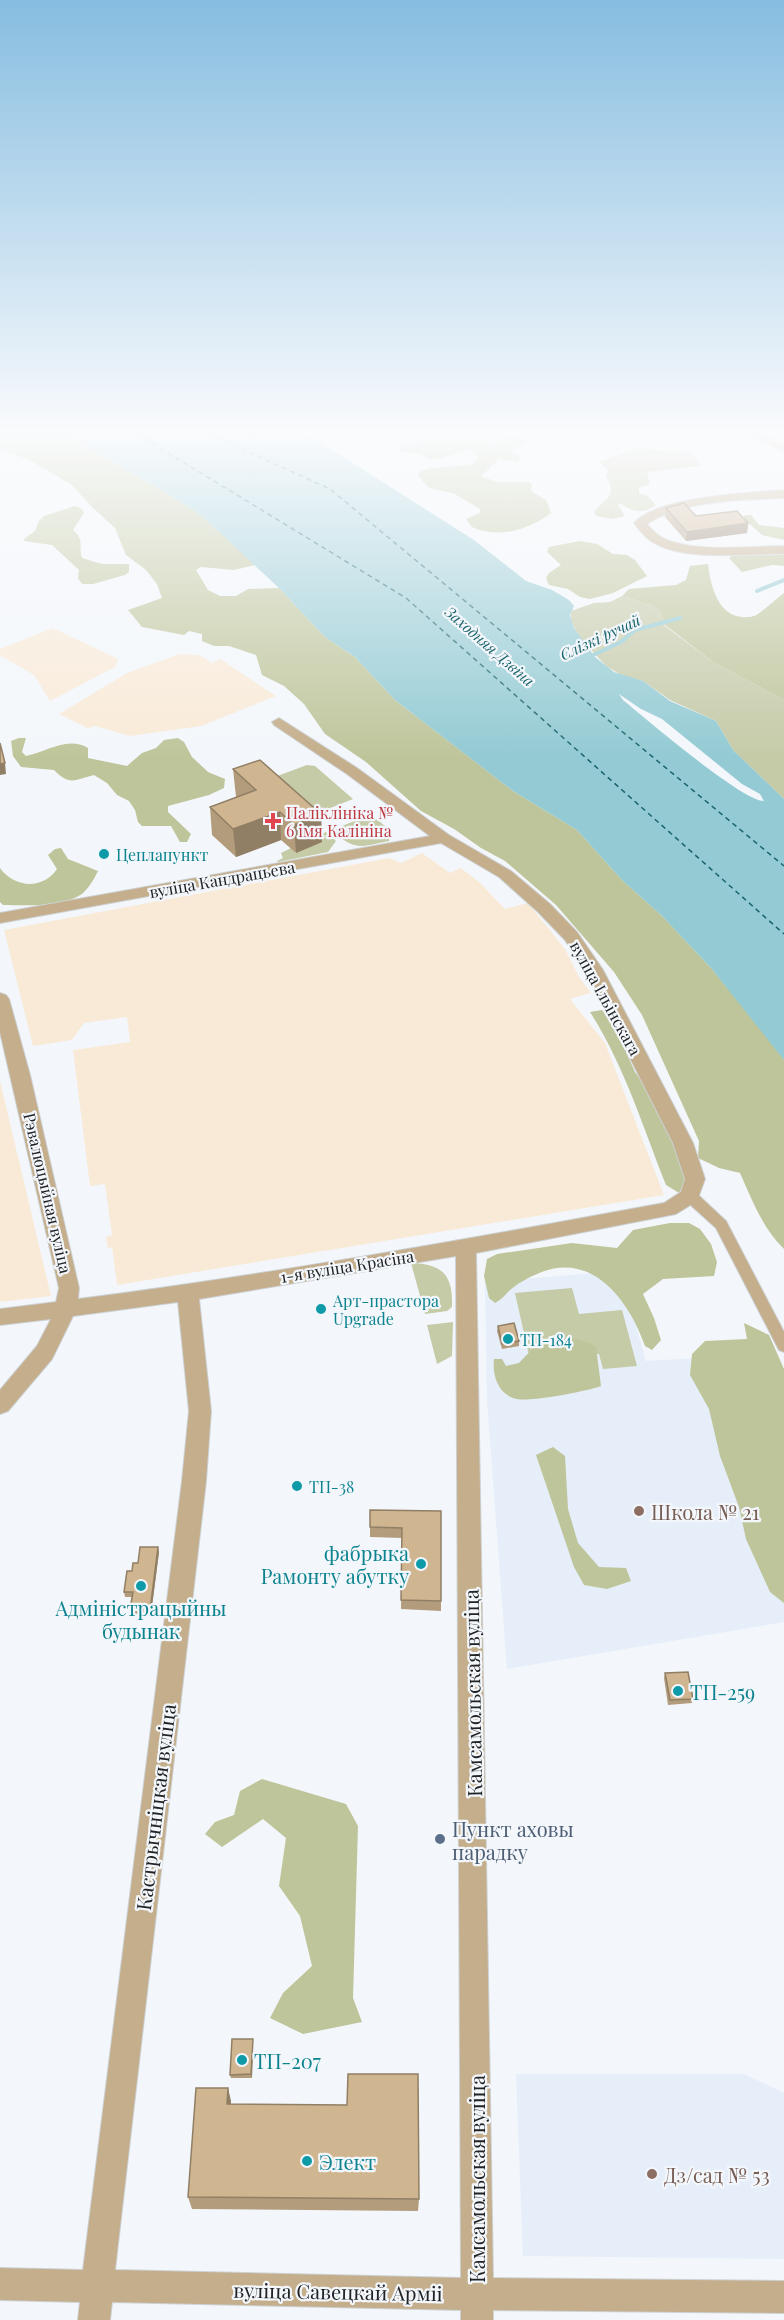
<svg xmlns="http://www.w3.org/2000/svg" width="784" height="2320" font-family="'Playfair Display',serif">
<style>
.built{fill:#e5eef9}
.industrial{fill:#f9ead7}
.green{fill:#c5caa7}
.forest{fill:#bec59a}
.water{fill:#93cad3;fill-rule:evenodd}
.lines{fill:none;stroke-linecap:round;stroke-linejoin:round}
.stream{stroke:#93cad3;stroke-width:4}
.ferry{stroke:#19636c;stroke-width:1.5;stroke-dasharray:5 4;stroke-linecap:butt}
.pedestrian-casing{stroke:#cdd1d4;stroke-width:2}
.minor-casing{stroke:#cdd1d4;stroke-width:2}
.pedestrian{fill:#c4ae8b;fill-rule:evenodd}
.minor{fill:#c4ae8b;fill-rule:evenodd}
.wall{fill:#b29c7c}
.shaded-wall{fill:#917f65}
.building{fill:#cfb590;stroke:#917f65;stroke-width:1.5}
.health-dot{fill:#e0444e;stroke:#f3f7fb;stroke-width:2}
.culture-dot{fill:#0f9aa8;stroke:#f3f7fb;stroke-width:2}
.education-dot{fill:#8d6e63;stroke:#f3f7fb;stroke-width:2}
.service-dot{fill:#5c6f8a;stroke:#f3f7fb;stroke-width:2}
.labels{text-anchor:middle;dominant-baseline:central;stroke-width:4.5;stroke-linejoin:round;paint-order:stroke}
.far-water-label{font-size:15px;font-style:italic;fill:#19636c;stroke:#f3f7fb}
.health-label{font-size:16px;fill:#be3a42;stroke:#f3f7fb;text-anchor:start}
.culture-label{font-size:16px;fill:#0d838f;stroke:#f3f7fb;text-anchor:start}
.street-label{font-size:16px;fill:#212224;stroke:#f3f7fb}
.near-education-label{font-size:20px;fill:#785e54;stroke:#f3f7fb;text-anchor:start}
.near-culture-label{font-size:20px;fill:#0d838f;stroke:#f3f7fb;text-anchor:start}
.near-street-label{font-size:20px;fill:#212224;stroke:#f3f7fb}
.near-service-label{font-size:20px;fill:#4e5e75;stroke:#f3f7fb;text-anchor:start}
</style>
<rect width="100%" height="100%" fill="#f3f7fb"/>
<!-- built -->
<g class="built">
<polygon points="620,1271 646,1361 770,1354 784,1390 784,1622 507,1669 487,1400 485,1282"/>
<polygon points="516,2074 744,2074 784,2093 784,2259 523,2256"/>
</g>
<!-- industrial -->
<g class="industrial">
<polygon points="53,628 118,659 115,667 50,701 34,675 0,655 0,649"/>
<polygon points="180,654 199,655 212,663 220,659 276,696 201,726 130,736 95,726 88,728 59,714 127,673"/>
<polygon points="422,853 450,873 461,868 480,883 505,909 528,903 565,949 579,977 591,993 570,999 605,1043 664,1195 117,1285 112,1247 108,1248 106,1237 112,1235 105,1184 90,1186 73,1050 130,1042 127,1017 84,1023 72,1040 33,1046 4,930 389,858 401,863"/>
<polygon points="0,1081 51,1296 0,1302"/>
</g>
<!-- green -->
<g class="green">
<path d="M634,449L691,452L701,466L647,472L650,484L639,488V493L648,496L656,505C641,515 634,512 620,503L618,505L625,516L613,519L596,516L594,512C605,498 618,497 606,476L608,470L599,462Z"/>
<polygon points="622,596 653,606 660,612 665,626 713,662 784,700 784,799 733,750 716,721 670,700 643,681 623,676 606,666 578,636 571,620 571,611 594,603 610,602"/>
<polygon points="307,765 315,766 353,799 313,815 272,778"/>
<path d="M367,816L374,817L391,831L389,841C362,846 357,852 335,833L337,828Z"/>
<polygon points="326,832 336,841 328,852 278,862 277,861 283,858 281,853 291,848 296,853 315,836"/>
<path d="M411,1263C443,1264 453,1275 452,1307L447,1311L425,1314Z"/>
<polygon points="572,1288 579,1314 622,1310 637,1366 603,1369 599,1354 530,1360 515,1293"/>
<polygon points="453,1322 452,1356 437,1364 427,1325"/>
</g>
<!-- forest -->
<g class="forest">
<path d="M0,434H64L172,496L203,517L255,565L234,570L201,567L196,570L208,590L220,596H236L248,589L279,588L325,637L355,657L395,700L513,791L577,830L622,880L662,916L711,968L775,1047L784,1060V1249C763,1229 752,1200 740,1173L719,1168L698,1158L699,1141L642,1015L614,972L556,905L505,861L481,848L454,829L421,811L366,762L325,734L304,704L284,686L262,675L256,655L229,646H214L202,641V634L189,631L184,635L142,627L128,610L162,598L157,584L146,570L126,555L115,528L92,507L72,485L31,461L0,449Z"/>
<path d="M508,434L526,435V444L512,451L521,459L518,462L499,459L481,476L497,482H529L532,485L531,491L546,500L551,513C529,530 498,539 472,527L466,519L480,513V509L453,493L429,488L419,477V472L430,468L471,465L479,458L471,450C457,451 440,462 429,459C426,458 423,455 420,454C411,452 404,454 397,449L402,445C431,442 468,433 495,445Z"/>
<path d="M75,506L81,508L84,513L73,530C85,540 78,546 82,558L102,564H129V572L125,575L93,584H82L78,578L79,570L52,545L24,541V539L35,531L39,521L44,516Z"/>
<polygon points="745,515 751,515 759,525 784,528 784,540 762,535 743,518"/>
<polygon points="580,541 597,544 613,554 627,555 635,560 647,576 613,593 590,599 580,597 568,589 549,585 546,578 549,573 561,565 547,552 549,547"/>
<polygon points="738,552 784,553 784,566 772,565 742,572 729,558"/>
<path d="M708,564C711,589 720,624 754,616C760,614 777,598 784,593V700L713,662L665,625L660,612L653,606L622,596L629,589L676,585L686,580L690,566Z"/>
<path d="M19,738H26L22,752L26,756C47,752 67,736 88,748V758L127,766L142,753L156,748L164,740L178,738L184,742L192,757L208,772L225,779L224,788L209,795L168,806V812L191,834L187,842H180L171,826H142L138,822L135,810L129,801L117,795L107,783L94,775C74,780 70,786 54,770L21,767L13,756L11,741Z"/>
<path d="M61,848L68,859L98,871C94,879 89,888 82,894C61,908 27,905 3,905L0,902V868C14,888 43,890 57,869L48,855L55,849Z"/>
<path d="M602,1010L611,1019L635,1072L652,1094L678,1144L688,1179L679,1193L666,1185C643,1127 624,1065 590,1012Z"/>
<path d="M670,1223H689L700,1229L711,1244L717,1262L714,1276L663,1279L643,1294L654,1318L661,1340L652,1350L645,1346C629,1300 591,1249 537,1274C528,1278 516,1284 509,1291C504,1296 502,1299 495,1303L489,1298L484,1276L487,1259L497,1254L572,1243L617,1248L633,1230Z"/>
<polygon points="744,1323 769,1335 784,1369 784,1603 770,1592 746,1539 739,1507 720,1456 709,1409 690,1375 692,1354 705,1341 747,1339"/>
<path d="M558,1336L588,1342L596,1347L601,1386C588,1391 531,1402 517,1399C498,1395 492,1375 494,1359H502L506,1366L519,1363L538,1343Z"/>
<polygon points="553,1447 565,1456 568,1509 578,1543 599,1567 626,1568 631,1581 607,1589 584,1585 574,1567 536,1455"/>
<polygon points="262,1779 346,1804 358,1826 353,1998 362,2022 303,2034 270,2018 283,1993 312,1966 300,1916 279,1886 286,1838 263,1819 222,1847 205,1834 215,1822 234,1815 240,1791"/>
</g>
<!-- water -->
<path class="water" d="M64,434H307L474,540L526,581L552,590L569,600L574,606L570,615L574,628L595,657L614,672L643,681L670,701L716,721L733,750L784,799V1060L711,968L662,916L622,880L577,830L513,791L395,700L355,657L325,637L279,588L203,517L172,496ZM619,694L641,709L662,719L742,784L760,794L764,801C743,802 645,718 623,700Z"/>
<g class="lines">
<!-- stream -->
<g class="stream">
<polyline points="757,591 784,580"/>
<polyline points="589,657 621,642 635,630 680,618"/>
</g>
<!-- ferry -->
<g class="ferry">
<polyline points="137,434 406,598 784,934"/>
<polyline points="208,434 330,489 784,866"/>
</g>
<!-- pedestrian casing -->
<g class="pedestrian-casing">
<polygon id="pedestrian" points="690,1191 695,1192 726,1221 784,1332 784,1352 779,1350 716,1228 685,1200 683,1196 685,1192"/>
</g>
<!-- minor casing -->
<g class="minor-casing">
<g id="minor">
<polygon points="746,434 761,434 784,445 784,452"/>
<path d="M784,490V498C743,500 682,500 647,524C652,530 658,536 665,539C696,553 750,546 784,546V554C747,553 686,562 654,543C645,538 639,530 634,523C658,496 748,493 784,490Z"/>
<path d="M279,718L357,768L449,835L511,871L550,904L577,932L603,970L693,1143L705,1179L697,1201L676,1214L476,1253L493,2278L784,2281V2313L493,2310V2320H461V2310L112,2302L110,2320H78L80,2302L0,2300V2268L83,2270L182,1481L189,1411L178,1302L73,1316L52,1359L8,1411L0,1414V1390L37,1346L51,1319L0,1325V1309L56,1302L59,1288L0,1032V993L6,995L9,999L30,1075L79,1288L78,1299C274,1274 469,1239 664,1203L681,1192L685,1179L673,1143L586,971L565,940L538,912L499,877L441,843L0,923V913L430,836L347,774L274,725L272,722ZM456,1256L461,2278L115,2270L206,1481L211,1411L199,1299Z"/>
</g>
</g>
<!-- pedestrian -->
<use href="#pedestrian" class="pedestrian"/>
<!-- minor -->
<use href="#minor" class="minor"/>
</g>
<!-- wall -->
<g class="wall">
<polygon points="666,508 696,516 748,523 747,533 686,541 665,517"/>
<polygon points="233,769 321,814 322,842 296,853 281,840 236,857 212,835 210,807 236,797"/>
<polygon points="498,1326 519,1341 519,1346 502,1349 497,1331"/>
<polygon points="441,1511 441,1611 401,1609 402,1538 370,1537 370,1527"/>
<polygon points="159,1552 151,1614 132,1614 130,1609 132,1597 125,1597 124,1592 132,1571 138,1563"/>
<polygon points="665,1673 693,1699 692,1703 668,1705 664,1678"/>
<polygon points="253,2039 253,2042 252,2078 231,2078 230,2075"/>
<polygon points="228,2088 231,2104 419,2199 418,2211 192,2209 188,2197"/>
</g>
<!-- shaded-wall -->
<g class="shaded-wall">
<polygon points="748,523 747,533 686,541 687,532"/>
<polygon points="5,763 6,774 0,775 0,764"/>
<polygon points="280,812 281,840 236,857 233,829"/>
<polygon points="321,814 322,842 296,853 294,825"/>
<polygon points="158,1547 159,1552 151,1614 150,1610"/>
<polygon points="253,2039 253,2042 252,2078 251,2074"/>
<polygon points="228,2088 231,2101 230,2117 227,2104"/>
</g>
<!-- building -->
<g class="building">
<polygon points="684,503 696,516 737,511 748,523 687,532 666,508"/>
<polygon points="0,743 5,763 0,764"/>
<polygon points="260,760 321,814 294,825 280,812 233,829 210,807 256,790 233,769"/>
<polygon points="514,1323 519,1341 502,1344 498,1326"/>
<polygon points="370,1510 441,1511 441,1601 401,1600 402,1528 370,1527"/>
<polygon points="140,1547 158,1547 150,1610 130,1609 133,1592 124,1592 127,1571 132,1571 133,1563 138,1563"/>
<polygon points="688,1672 693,1699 670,1700 665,1673"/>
<polygon points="232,2039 253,2039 251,2074 230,2075"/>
<polygon points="348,2074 418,2074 419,2199 188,2197 196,2088 228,2088 227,2104 347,2105"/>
</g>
<!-- sky -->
<linearGradient id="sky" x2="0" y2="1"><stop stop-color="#86bde0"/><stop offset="0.57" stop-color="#fafbfd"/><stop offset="1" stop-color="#fafbfd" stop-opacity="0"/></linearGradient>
<rect width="784" height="759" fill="url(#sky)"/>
<!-- markers -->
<path class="health-dot" d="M270 812h6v6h6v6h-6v6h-6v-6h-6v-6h6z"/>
<g class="culture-dot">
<circle cx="104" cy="854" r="6"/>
<circle cx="321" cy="1309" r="6"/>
<circle cx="508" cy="1339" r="6"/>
<circle cx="297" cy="1486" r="6"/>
<circle cx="421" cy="1564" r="6"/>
<circle cx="141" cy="1586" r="6"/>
<circle cx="678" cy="1691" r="6"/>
<circle cx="242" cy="2060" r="6"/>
<circle cx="307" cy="2161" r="6"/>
</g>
<g class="education-dot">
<circle cx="639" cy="1511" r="6"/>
<circle cx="652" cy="2174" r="6"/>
</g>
<circle class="service-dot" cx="440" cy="1839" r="6"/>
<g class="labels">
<!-- far-water labels -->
<g class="far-water-label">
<text transform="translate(600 637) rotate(-25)">Слізкі ручай</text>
<text transform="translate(490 646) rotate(41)">Заходняя Дзвіна</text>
</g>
<!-- health labels -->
<g class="health-label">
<text x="286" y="812">Паліклініка №<tspan x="286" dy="18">6 імя Калініна</tspan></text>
</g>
<!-- culture labels -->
<g class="culture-label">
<text x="116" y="854">Цеплапункт</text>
<text x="333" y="1300">Арт-прастора<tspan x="333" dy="18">Upgrade</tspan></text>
<text x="520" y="1339">ТП-184</text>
<text x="309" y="1486">ТП-38</text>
</g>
<!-- street labels -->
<g class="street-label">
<text transform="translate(222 879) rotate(-10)">вуліца Кандрацьева</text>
<text transform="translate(606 998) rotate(61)">вуліца Ільінскага</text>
<text transform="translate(48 1193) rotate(77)">Рэвалюцыйная вуліца</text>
<text transform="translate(347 1266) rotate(-9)">1-я вуліца Красіна</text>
</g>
<!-- near-education labels -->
<g class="near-education-label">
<text x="651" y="1511">Школа № 21</text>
<text x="664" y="2174">Дз/сад № 53</text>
</g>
<!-- near-culture labels -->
<g class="near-culture-label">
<text x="409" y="1552" text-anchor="end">фабрыка<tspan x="409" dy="23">Рамонту абутку</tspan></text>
<text x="141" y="1607" text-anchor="middle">Адміністрацыйны<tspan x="141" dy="23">будынак</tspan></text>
<text x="690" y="1691">ТП-259</text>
<text x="254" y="2060">ТП-207</text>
<text x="319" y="2161">Элект</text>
</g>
<!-- near-street labels -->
<g class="near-street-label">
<text transform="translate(472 1693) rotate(-91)">Камсамольская вуліца</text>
<text transform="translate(155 1807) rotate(-83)">Кастрычніцкая вуліца</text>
<text transform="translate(476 2179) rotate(-90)">Камсамольская вуліца</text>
<text transform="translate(338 2291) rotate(1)">вуліца Савецкай Арміі</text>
</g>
<!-- near-service labels -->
<g class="near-service-label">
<text x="452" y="1828">Пункт аховы<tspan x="452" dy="23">парадку</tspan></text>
</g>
</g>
</svg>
